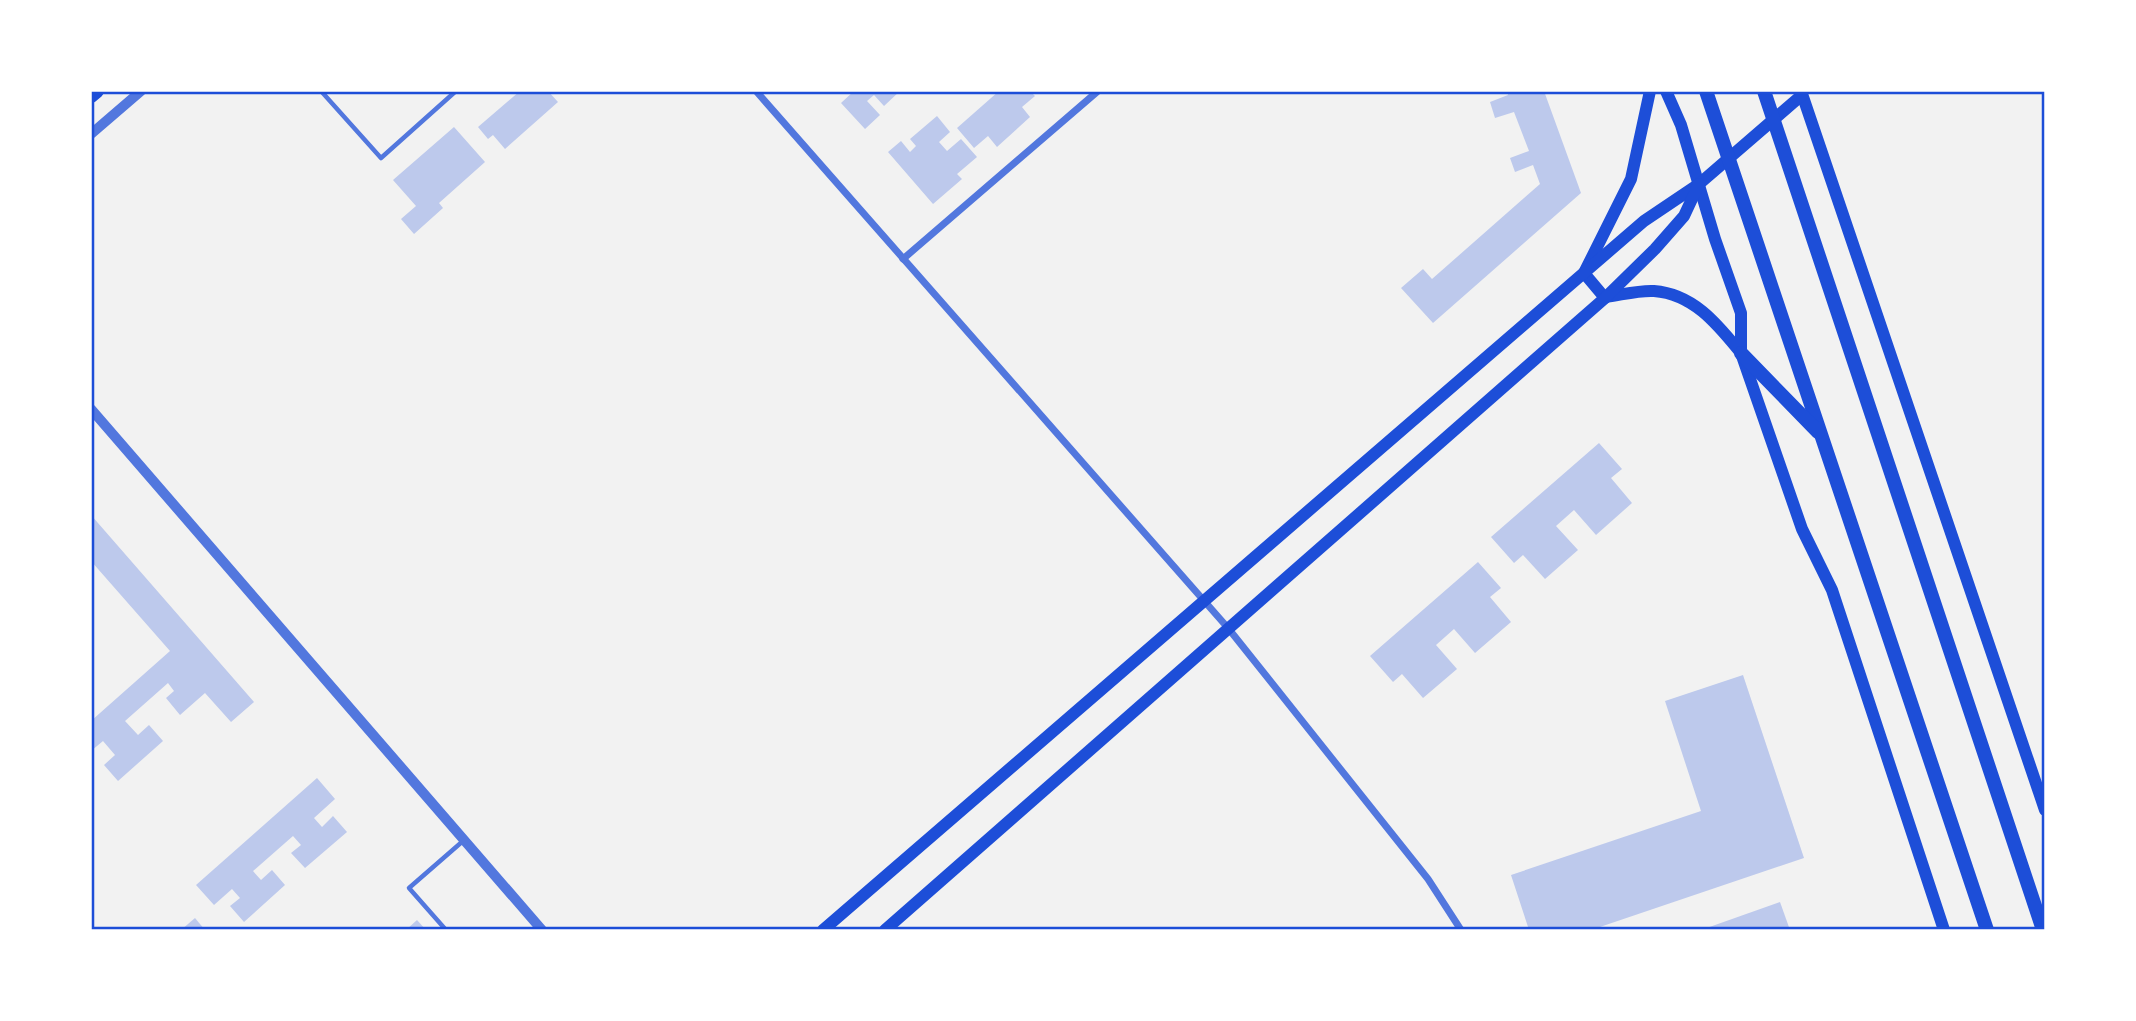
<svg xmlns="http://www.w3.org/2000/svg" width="2136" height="1021" font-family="'PT Sans Narrow',sans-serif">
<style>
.building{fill:#bdc9ec}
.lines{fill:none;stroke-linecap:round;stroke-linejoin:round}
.service{stroke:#5277de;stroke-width:4.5}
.minor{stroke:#5277de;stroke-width:7}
.tertiary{stroke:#5277de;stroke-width:10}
.secondary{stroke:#1d4ed8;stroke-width:12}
.trunk{stroke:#1d4ed8;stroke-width:14}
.neatline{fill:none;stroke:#1d4ed8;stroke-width:2.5}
</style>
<rect width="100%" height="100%" fill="#f2f2f2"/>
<!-- building -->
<g class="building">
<polygon points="520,91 548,91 558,102 505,149 493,135 488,139 478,127"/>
<polygon points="854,91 900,91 884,106 874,95 867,101 880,115 865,129 841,103"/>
<polygon points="999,91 1030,91 1035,96 1022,107 1030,117 997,147 988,136 974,148 957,128"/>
<polygon points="1507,91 1544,91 1581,193 1433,323 1401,288 1423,269 1432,279 1540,184 1533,165 1515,172 1510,158 1529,151 1514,112 1495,118 1490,102 1508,95"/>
<polygon points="937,116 950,132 939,142 947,151 961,139 977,157 957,174 962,179 933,204 888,152 901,141 910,152 916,146 910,139"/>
<polygon points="454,127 485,162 439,203 443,208 414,234 401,219 416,206 393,180"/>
<polygon points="1599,443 1622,469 1611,478 1632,503 1596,535 1574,510 1556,526 1578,550 1545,579 1523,555 1514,563 1491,537"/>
<polygon points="91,515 254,702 231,722 205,693 180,715 166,698 174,691 168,683 125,721 138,735 149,725 163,741 118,781 104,765 115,755 103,741 91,751 91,721 170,651 91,561"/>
<polygon points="1478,562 1501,588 1490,597 1511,622 1475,653 1454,629 1436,645 1457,669 1423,698 1402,674 1393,682 1370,656"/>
<polygon points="1743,675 1804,858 1591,930 1529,930 1511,875 1701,811 1665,701"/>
<polygon points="317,778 335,799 314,818 322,827 333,816 347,832 305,868 291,853 301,845 293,836 253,871 261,880 272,870 285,885 244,922 230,906 240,898 232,889 214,905 196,885"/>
<polygon points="1780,902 1790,930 1701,930"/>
<polygon points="195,918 205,930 181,930"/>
<polygon points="417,920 426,930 406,930"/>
</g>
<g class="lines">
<!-- service -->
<g class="service">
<polyline points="321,91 381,158 456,91"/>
<polyline points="446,930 409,888 463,841"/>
</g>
<!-- minor -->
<g class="minor">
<polyline points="756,91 1228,628 1428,879 1461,930"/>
<polyline points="903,259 1098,91"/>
</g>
<!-- tertiary -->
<g class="tertiary">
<polyline points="91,134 141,91"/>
<polyline points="91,409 542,930"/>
</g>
<!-- secondary -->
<g class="secondary">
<polyline points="1666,91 1681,125 1715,239 1741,313 1741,353 1802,529 1832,590 1944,930"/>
<polyline points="1801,91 2045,810"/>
<path d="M1605,297C1621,295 1639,290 1654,291C1694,294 1718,325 1741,353"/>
<polyline points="1605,298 1584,273 1631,179 1650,91"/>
<polyline points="823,930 1644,221 1699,184 1802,95"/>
<polyline points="885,930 1605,298 1655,249 1684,216 1699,184"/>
</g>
<!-- trunk -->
<g class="trunk">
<polyline points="1706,91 1987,930"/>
<polyline points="1764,91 2043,930"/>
<polyline points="91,96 97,91"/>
<polyline points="1741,353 1818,432"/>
</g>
</g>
<!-- border -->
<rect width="2136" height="1021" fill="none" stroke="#ffffff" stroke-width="186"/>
<rect x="93" y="93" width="1950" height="835" class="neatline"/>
</svg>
